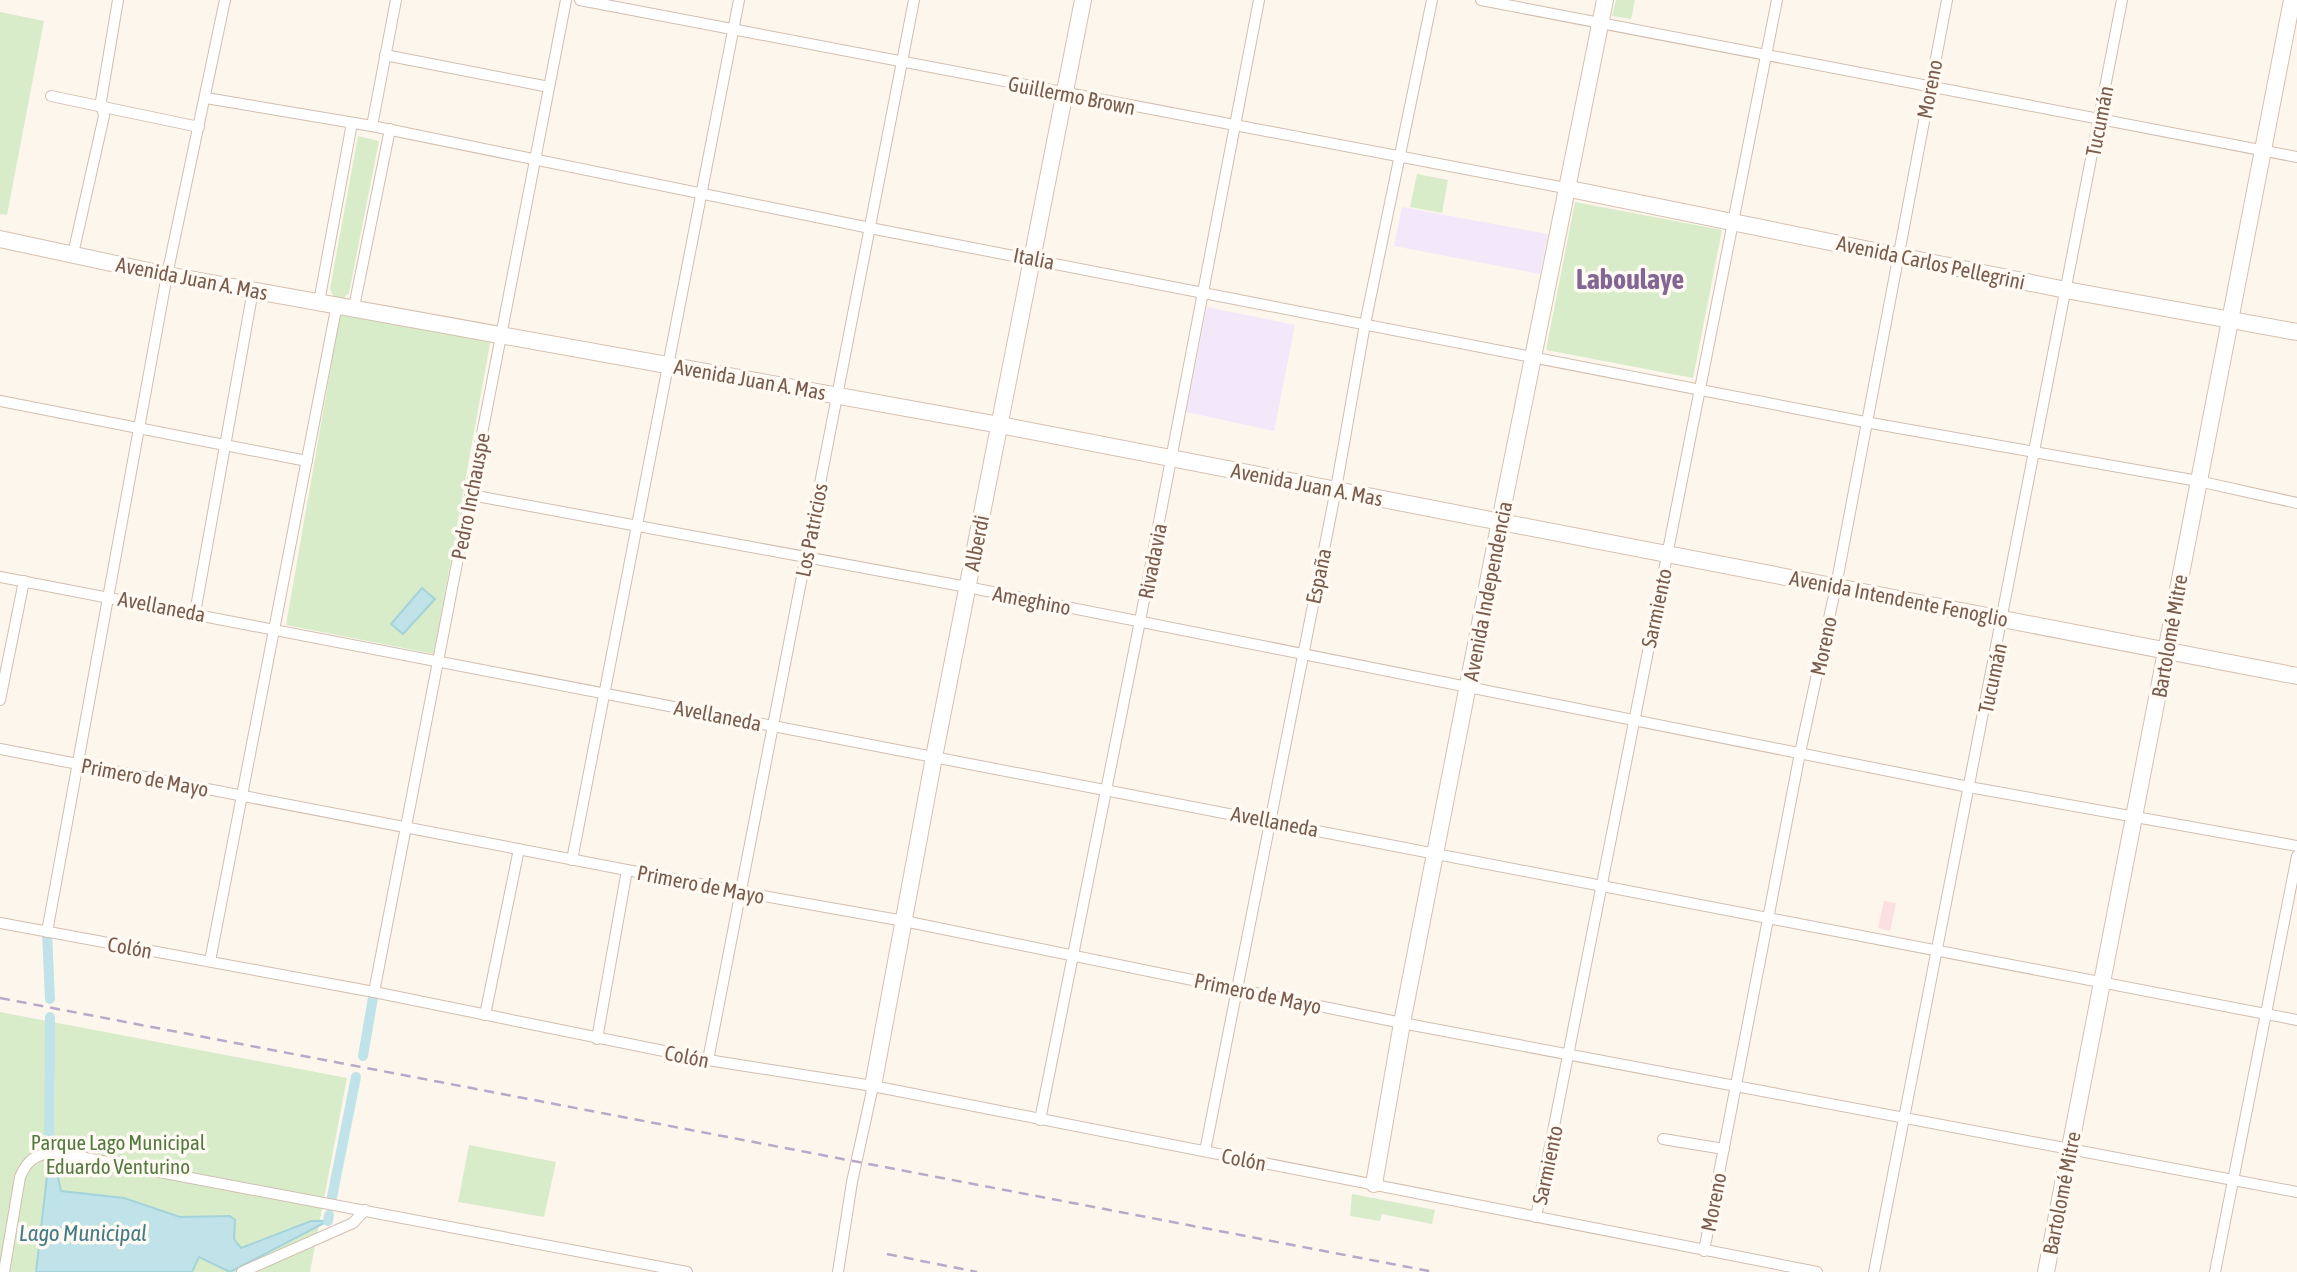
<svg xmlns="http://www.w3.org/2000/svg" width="2297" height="1272" font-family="'Asap Condensed',sans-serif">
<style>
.education{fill:#f3e8fa}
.medical{fill:#fbdfe3}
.green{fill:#d8ecc9}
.water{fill:#bfe3e8;stroke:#a5d3da;stroke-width:2}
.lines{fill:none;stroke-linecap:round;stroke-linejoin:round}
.canal{stroke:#bfe3e8;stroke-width:10}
.minor-casing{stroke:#d1beb0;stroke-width:12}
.secondary-casing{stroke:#d6c0b0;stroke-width:18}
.minor{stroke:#fff;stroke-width:10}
.secondary{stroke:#fff;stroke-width:16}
.rail{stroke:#b9a8c9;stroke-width:2.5;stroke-dasharray:10 7;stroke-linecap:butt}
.labels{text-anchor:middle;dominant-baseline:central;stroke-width:7;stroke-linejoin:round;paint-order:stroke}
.street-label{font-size:21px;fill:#7a5c4d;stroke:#fffaf3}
.park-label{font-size:21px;fill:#537a41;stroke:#fffaf3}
.water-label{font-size:23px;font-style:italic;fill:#437c86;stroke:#fffaf3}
.district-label{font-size:28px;font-weight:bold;fill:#846695;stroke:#fffaf3}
</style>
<rect width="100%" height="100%" fill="#fdf6ec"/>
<!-- education -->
<g class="education">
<polygon points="1402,207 1548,234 1540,274 1394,246"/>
<polygon points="1207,307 1295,325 1274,431 1186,412"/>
</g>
<!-- medical -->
<polygon class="medical" points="1884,901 1896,903 1890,931 1878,928"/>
<!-- green -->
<g class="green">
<polygon points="1616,0 1635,0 1631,19 1612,16"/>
<polygon points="0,12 44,21 7,215 0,214"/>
<polygon points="358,136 379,141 349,293 337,304 330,289"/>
<polygon points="1417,174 1448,180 1442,213 1410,207"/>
<polygon points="1575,202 1722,230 1693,378 1546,350"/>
<polygon points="341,309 491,338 434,654 286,625"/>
<polygon points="0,1012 347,1078 310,1272 0,1272"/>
<polygon points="469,1145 556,1162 544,1217 458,1202"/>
<polygon points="1352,1194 1435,1210 1432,1224 1382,1214 1380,1221 1350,1216"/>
</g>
<!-- water -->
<g class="water">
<polygon points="422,588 435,599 403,634 391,624"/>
<polygon points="49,1159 54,1159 61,1191 124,1198 180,1217 230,1216 235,1220 234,1239 241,1248 311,1221 328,1221 230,1272 199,1257 192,1272 36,1272"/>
</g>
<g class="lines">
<!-- canal -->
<g class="canal">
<polyline points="47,932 50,999"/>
<polyline points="363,1056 374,992"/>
<polyline points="49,1148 50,1017"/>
<polyline points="331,1202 356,1077"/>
<polyline points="328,1221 329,1215"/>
</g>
<!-- minor casing -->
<g class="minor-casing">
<g id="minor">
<polyline points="580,0 1565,188"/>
<polyline points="1481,0 2297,157"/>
<polyline points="385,55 549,87"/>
<polyline points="51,96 199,127"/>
<polyline points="206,98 372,126 870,228 1865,422 2198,481 2297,503"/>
<polyline points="372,126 396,0"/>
<polyline points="73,254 104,116 101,101 118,0"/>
<polyline points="319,302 352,123"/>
<polyline points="354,307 390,129"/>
<polyline points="0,401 307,461"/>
<polyline points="471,495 967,587 1969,787 2297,846"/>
<polyline points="0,577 2297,1020"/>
<polyline points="195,613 253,290"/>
<polyline points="0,700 24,581"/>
<polyline points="0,749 741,892 904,921 1402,1023 2297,1192"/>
<polyline points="572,860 739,0"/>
<polyline points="0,923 374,992 708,1060 873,1086 1817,1272"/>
<polyline points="47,932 167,275 225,0"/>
<polyline points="210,961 337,304"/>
<polyline points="374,992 566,0"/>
<polyline points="485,1015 519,849"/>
<polyline points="597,1039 627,870"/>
<polyline points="708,1060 914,0"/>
<polyline points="1040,1120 1140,621 1259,0"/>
<polyline points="1663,1139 1724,1149"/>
<polyline points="1205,1151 1336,489 1365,324 1432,0"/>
<polyline points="1536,1217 1777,0"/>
<polyline points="1704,1251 1800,753 1836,586 1947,0"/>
<path d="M4,1272L20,1177C28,1159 35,1155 54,1152L687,1272"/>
<polyline points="242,1272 353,1223 365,1210"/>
<polyline points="838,1272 852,1182 873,1086"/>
<polyline points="1874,1272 2122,0"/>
<polyline points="2215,1272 2297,856"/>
</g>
</g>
<!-- secondary casing -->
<g class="secondary-casing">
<g id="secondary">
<polyline points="1565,188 2066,290 2297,332"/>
<polyline points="0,239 167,275 1000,425 2297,676"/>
<polyline points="873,1086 934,757 1083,0"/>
<polyline points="1374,1184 1402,1023 1500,521 1605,0"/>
<polyline points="2046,1272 2292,0"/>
</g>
</g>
<!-- minor -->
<use href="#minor" class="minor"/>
<!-- secondary -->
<use href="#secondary" class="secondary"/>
<!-- rail -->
<g class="rail">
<polyline points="0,998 1434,1272"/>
<polyline points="887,1254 977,1272"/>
</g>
</g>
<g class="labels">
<!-- street labels -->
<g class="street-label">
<text transform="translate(1929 89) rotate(-79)">Moreno</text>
<text transform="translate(1072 95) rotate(11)">Guillermo Brown</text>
<text transform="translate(2099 121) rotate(-79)">Tucumán</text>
<text transform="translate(1034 258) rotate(11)">Italia</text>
<text transform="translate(1931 262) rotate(12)">Avenida Carlos Pellegrini</text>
<text transform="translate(192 278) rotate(11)">Avenida Juan A. Mas</text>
<text transform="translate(750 379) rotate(10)">Avenida Juan A. Mas</text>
<text transform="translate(1307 484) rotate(11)">Avenida Juan A. Mas</text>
<text transform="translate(470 496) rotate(-79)">Pedro Inchauspe</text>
<text transform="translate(811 530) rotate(-79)">Los Patricios</text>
<text transform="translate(976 543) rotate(-79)">Alberdi</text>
<text transform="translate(1152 561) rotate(-79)">Rivadavia</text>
<text transform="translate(1318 576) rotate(-78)">España</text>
<text transform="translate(1487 591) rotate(-79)">Avenida Independencia</text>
<text transform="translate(1899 598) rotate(11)">Avenida Intendente Fenoglio</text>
<text transform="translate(1032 600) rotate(11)">Ameghino</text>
<text transform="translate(162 606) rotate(11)">Avellaneda</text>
<text transform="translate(1656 608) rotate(-78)">Sarmiento</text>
<text transform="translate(2169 636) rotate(-80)">Bartolomé Mitre</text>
<text transform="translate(1823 646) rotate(-78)">Moreno</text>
<text transform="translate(1992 678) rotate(-78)">Tucumán</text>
<text transform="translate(718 715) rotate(11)">Avellaneda</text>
<text transform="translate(145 777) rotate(11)">Primero de Mayo</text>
<text transform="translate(1275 821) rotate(11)">Avellaneda</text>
<text transform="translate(701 884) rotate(11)">Primero de Mayo</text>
<text transform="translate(130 947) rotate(10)">Colón</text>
<text transform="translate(1258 993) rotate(12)">Primero de Mayo</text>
<text transform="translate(687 1056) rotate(11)">Colón</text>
<text transform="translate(1244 1159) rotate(11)">Colón</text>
<text transform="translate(1547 1165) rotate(-78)">Sarmiento</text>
<text transform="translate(2061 1193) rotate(-79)">Bartolomé Mitre</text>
<text transform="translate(1713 1202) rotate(-79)">Moreno</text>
</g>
<!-- park labels -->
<g class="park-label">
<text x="118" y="1142">Parque Lago Municipal<tspan x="118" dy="24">Eduardo Venturino</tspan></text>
</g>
<!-- water labels -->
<g class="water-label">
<text x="83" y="1233">Lago Municipal</text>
</g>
<!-- district labels -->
<g class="district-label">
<text x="1630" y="279">Laboulaye</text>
</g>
</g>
</svg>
